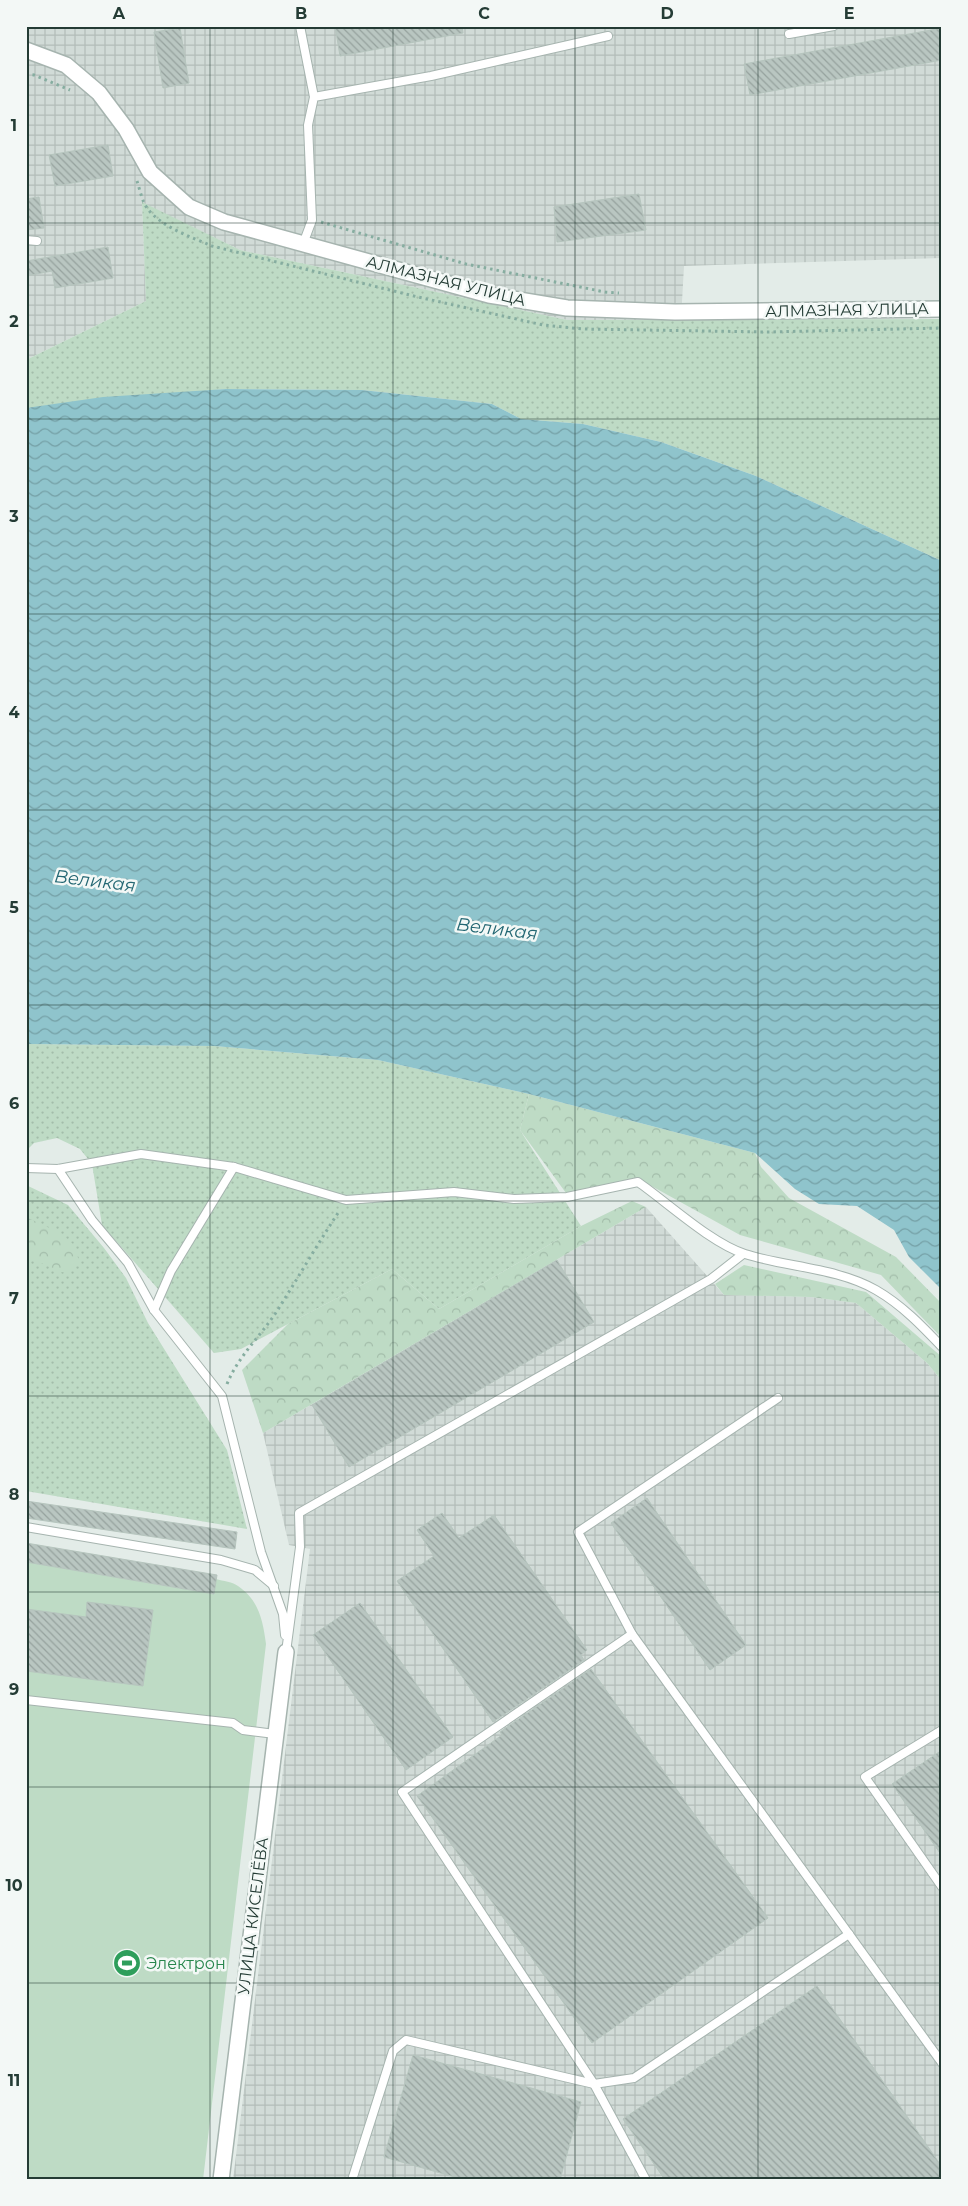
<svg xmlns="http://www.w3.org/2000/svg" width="968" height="2206" font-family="Montserrat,sans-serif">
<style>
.industrial{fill:url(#industrial-grid)}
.grass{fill:url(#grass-dots)}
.forest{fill:url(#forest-crowns)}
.pitch{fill:#bedbc5}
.water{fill:url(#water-waves)}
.building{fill:url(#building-back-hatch);stroke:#b6c5be}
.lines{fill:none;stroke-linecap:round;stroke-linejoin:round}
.service-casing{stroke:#a6b4af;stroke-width:10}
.minor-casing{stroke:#a6b4af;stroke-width:18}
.path{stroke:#86ada0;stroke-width:3;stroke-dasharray:2.5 4;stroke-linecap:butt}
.service{stroke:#fff;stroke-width:8}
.minor{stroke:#fff;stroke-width:15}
.grid{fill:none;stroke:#243c35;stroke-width:1;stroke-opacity:0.55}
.labels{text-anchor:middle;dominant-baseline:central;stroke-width:5;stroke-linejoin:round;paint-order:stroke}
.street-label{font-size:16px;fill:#243c35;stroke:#f3f8f6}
.leisure-label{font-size:16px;fill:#27864d;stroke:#f3f8f6;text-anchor:start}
.water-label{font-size:18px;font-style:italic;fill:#236773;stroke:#f3f8f6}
.neatline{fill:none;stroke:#243c35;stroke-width:2}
.grid-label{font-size:16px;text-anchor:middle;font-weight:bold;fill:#243c35}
</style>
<defs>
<pattern id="industrial-grid" width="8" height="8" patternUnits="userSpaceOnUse" patternTransform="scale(1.25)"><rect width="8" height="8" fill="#d1dbd7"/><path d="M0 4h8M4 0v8" fill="none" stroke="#b3bdb9"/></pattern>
<pattern id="grass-dots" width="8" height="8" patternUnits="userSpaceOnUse" patternTransform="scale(1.25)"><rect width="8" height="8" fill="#bedbc5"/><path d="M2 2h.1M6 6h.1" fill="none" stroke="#a3bdaa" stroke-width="1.8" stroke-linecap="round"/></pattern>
<pattern id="forest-crowns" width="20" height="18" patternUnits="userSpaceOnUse" patternTransform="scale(1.25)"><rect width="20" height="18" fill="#bedbc5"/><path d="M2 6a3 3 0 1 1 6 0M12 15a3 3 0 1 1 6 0" fill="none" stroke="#a3bdaa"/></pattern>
<pattern id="water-waves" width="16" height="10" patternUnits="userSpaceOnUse" patternTransform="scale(1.25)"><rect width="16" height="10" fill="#8fc4cc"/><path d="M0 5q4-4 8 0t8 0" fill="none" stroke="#75a0a6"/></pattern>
<pattern id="building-back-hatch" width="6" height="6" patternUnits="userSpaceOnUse" patternTransform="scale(1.25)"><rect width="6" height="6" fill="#b9c6c1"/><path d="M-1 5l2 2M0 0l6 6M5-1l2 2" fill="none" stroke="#96a29e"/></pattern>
</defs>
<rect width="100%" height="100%" fill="#e3ece8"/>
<!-- industrial -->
<g class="industrial">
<polygon points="26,26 942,26 942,258 684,266 681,320 567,320 240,250 142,203 146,301 26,360"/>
<polygon points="646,1207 724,1295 811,1297 856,1303 927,1363 942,1381 942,2180 233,2180 310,1549 289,1545 263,1433"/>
</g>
<!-- grass -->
<g class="grass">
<polygon points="142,202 240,250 567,320 942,319 942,561 756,476 661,442 583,424 521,419 492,404 362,390 226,389 26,408 26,360 146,301"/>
<polygon points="26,1044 214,1046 378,1060 529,1094 520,1130 581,1226 439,1309 392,1269 241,1349 214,1353 102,1225 92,1164 80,1149 57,1138 34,1143 26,1151"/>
<polygon points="26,1185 68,1205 104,1248 126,1278 148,1323 227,1450 247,1529 26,1491"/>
</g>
<!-- forest -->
<g class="forest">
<polygon points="529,1094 755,1153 761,1167 789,1198 896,1257 942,1304 942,1338 881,1275 740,1235 637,1178 566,1193 520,1130"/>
<polygon points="632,1201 646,1207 263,1433 242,1370 288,1324 392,1269 439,1309 581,1226"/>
<polygon points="26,1217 60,1233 74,1245 79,1261 69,1273 61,1272 26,1256"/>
<polygon points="744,1265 866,1292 942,1357 942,1381 927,1363 856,1303 811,1297 724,1295 715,1284"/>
</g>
<!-- pitch -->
<path class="pitch" d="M26,1562L213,1594L216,1579C223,1581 233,1582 238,1586C259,1600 263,1621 266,1644L203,2180H26Z"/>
<!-- water -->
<polygon class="water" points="226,389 362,390 492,404 521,419 583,424 661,442 756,476 942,561 942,1290 909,1257 894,1230 857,1206 819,1204 795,1189 755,1153 529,1094 378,1060 214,1046 26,1044 26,408 103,397"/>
<!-- building -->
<g class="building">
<polygon points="335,26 462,26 463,33 340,56"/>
<polygon points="180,28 189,83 163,88 154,32"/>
<polygon points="942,28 942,60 750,95 744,64"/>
<polygon points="108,145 113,176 55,186 49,155"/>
<polygon points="639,194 646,230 557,242 554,207"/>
<polygon points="39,197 44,228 26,230 26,199"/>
<polygon points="108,247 113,278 55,288 52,271 26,276 26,261"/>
<polygon points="557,1260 594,1322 349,1467 312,1405"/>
<polygon points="647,1498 746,1645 710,1670 611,1523"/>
<polygon points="26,1501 237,1532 235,1549 26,1518"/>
<polygon points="442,1513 459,1538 494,1515 587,1650 581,1655 584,1660 493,1722 397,1581 434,1556 417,1530"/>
<polygon points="26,1543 217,1575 214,1594 26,1562"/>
<polygon points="87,1602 153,1610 143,1686 26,1671 26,1609 86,1617"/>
<polygon points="360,1603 453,1737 406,1770 313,1635"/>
<polygon points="591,1669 768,1918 592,2043 417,1796 502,1735 500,1732"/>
<polygon points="942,1750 942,1856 892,1784"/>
<polygon points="817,1986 942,2167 942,2180 665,2180 623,2119"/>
<polygon points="413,2055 581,2102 560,2180 465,2180 384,2157"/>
</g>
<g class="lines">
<!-- service casing -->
<g class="service-casing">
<g id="service">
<polyline points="300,26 314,97"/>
<polyline points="789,34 834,26"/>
<polyline points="26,240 37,241"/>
<polyline points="303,244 312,220 308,125 314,97 431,76 608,36"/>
<path d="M26,1168L58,1169L141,1154L234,1167L346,1200L454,1192L514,1199L567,1197L638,1182C668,1203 711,1243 745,1254C786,1267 838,1268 876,1290C902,1305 922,1326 942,1347"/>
<polyline points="58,1169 92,1220 128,1263 154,1310 222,1396 261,1552 283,1614 285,1635"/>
<polyline points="154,1310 171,1271 234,1167"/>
<polyline points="26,1527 221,1560 255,1570 274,1586"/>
<polyline points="632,1634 578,1532 778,1398"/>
<polyline points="286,1652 300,1547 299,1513 711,1279 743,1254"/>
<polyline points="26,1700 233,1723 243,1730 275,1734"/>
<polyline points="942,1730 865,1777 942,1887"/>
<polyline points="352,2180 393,2051 406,2040 594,2084 634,2078 849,1934"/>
<polyline points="646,2180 594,2084 402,1792 632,1634 942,2063"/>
</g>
</g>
<!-- minor casing -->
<g class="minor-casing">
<g id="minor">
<polyline points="26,50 66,65 99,93 126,129 150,172 189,207 224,222 489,295 567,308 675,312 942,309"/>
<polyline points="221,2180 286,1652"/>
</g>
</g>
<!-- path -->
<g class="path">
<polyline points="26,74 34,75 70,90"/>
<path d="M137,181C140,190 142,201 147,208C161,227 191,237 212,246L418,297L543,325L583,329L768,332L942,328"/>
<polyline points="321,222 466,264 605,292 619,293"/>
<path d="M227,1384C239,1355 260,1337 277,1311C298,1278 318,1243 340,1210"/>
</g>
<!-- service -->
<use href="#service" class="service"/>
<!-- minor -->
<use href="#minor" class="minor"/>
</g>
<!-- grid -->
<path class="grid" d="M210,26V2180M393,26V2180M575,26V2180M758,26V2180M26,223H942M26,419H942M26,614H942M26,810H942M26,1005H942M26,1201H942M26,1396H942M26,1592H942M26,1787H942M26,1983H942"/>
<!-- icons -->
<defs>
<g id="stadium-disc" transform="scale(1.4375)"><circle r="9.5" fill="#2e9e5b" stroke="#f3f8f6"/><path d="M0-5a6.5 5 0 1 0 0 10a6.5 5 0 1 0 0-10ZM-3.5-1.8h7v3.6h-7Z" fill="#fff"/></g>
</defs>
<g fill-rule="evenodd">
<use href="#stadium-disc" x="127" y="1963"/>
</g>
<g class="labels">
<!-- street labels -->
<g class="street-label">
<text transform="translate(446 281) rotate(14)">АЛМАЗНАЯ УЛИЦА</text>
<text transform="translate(847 310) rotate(-1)">АЛМАЗНАЯ УЛИЦА</text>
<text transform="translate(253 1916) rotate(-83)">УЛИЦА КИСЕЛЁВА</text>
</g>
<!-- leisure labels -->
<g class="leisure-label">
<text x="146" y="1963">Электрон</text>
</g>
<!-- water labels -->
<g class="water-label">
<text transform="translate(95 881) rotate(7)">Великая</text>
<text transform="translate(497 929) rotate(7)">Великая</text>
</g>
</g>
<!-- border -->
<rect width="968" height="2206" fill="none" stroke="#f3f8f6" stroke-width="55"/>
<rect x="28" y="28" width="912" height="2150" class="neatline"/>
<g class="grid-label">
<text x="119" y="19">A</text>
<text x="301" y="19">B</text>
<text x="484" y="19">C</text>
<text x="667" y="19">D</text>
<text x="849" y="19">E</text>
<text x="14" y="131">1</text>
<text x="14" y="327">2</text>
<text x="14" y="522">3</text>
<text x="14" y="718">4</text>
<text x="14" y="913">5</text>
<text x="14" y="1109">6</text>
<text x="14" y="1304">7</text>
<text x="14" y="1500">8</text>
<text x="14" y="1695">9</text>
<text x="14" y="1891">10</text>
<text x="14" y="2086">11</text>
</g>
</svg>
